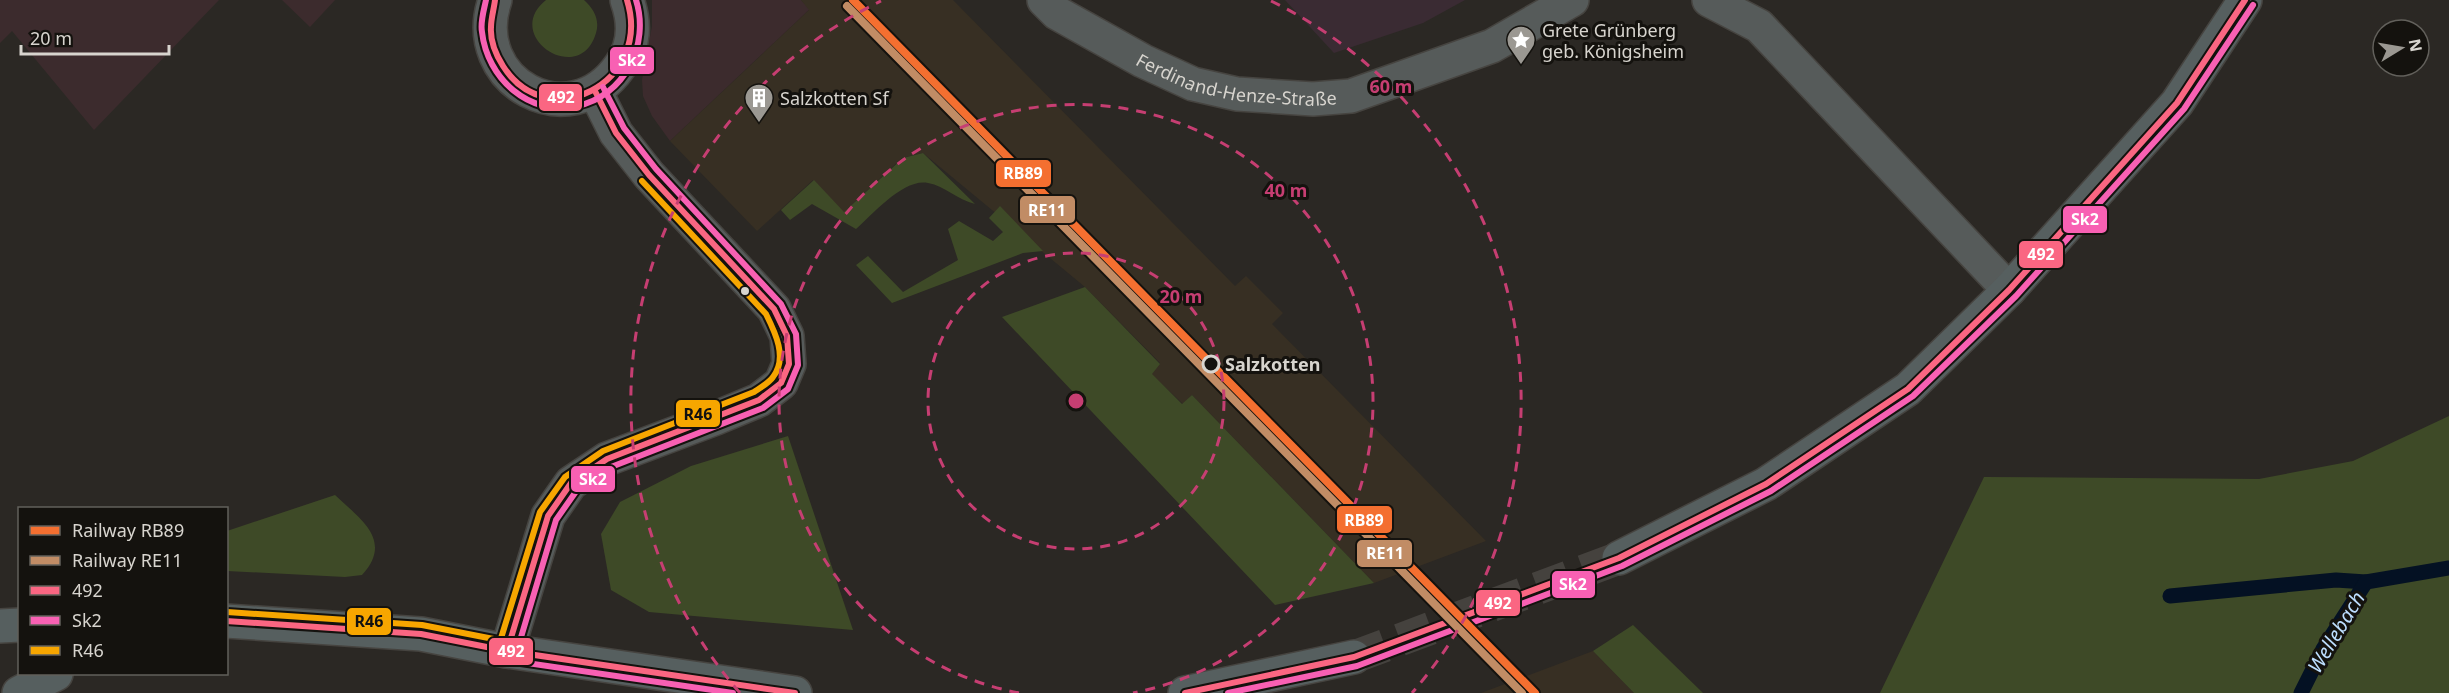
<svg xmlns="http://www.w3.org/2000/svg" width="2449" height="693" font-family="'Noto Sans',sans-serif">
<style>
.commercial{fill:#3c2b2d}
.industrial{fill:#3a2b33}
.built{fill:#372f23}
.green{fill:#3e4a27}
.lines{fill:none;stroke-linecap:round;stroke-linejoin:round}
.stream{stroke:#041123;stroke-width:15}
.secondary-tunnel{stroke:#45423e;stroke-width:33;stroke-dasharray:33 16;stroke-linecap:butt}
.minor-casing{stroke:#464440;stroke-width:36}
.secondary-casing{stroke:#464440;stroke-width:36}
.minor{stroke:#565b5a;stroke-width:33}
.secondary{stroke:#565f5f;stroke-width:33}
.bus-1-casing{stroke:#14120e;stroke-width:10}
.bus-2-casing{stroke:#14120e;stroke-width:10}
.bus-3-casing{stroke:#14120e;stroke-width:10}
.bus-1{stroke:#fa6682;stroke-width:6}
.bus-2{stroke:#f860b3;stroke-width:6}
.bus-3{stroke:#f7a600;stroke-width:6}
.rail-1-casing{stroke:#14120e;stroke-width:12}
.rail-2-casing{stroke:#14120e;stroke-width:12}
.rail-1{stroke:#f46f30;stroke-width:8}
.rail-2{stroke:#c18c65;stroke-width:8}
.ring{fill:none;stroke:#c63e72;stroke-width:3;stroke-dasharray:10 8}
.bus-dot{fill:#d7d4ce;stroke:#14120e;stroke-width:2}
.stop-dot{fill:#14120e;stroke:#d7d4ce;stroke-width:3}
.labels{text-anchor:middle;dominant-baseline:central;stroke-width:6;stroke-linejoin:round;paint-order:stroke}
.poi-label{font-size:18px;fill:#d7d4ce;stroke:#14120e;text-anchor:start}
.street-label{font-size:18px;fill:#d7d4ce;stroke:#14120e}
.stop-label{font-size:18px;font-weight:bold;fill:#d7d4ce;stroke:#14120e;text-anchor:start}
.water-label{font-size:20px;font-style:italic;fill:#bddefe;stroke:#14120e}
.centre{fill:#c63e72;stroke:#14120e;stroke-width:3}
.ring-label{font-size:18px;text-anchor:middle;font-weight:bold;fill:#c63e72;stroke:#14120e;stroke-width:6;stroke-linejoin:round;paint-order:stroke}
.line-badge{stroke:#14120e;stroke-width:2}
.badge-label{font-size:16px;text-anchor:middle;font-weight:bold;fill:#fff}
.pale-badge-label{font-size:16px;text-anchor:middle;font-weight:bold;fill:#111}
</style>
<rect width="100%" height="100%" fill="#2b2824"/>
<!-- commercial -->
<g class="commercial">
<polygon points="0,0 219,0 94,130 12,31 0,43"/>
<polygon points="282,0 335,0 310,27"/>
<polygon points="652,0 801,0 810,9 670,141 652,116 643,96 642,80 652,26"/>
</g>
<!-- industrial -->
<polygon class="industrial" points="1285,0 1465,0 1423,23 1334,53"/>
<!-- built -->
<g class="built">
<polygon points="801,0 953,0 1235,286 1246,276 1283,313 1272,324 1486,541 1374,583 1192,395 1183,404 1151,374 1160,363 1085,287 923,153 902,158 843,213 813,180 757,231 670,141 809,10"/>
<polygon points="1593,651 1634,693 1481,693"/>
</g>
<!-- green -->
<g class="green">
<path d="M546,0H584C594,9 600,20 596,33C580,88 501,36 546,0Z"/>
<path d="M923,153L975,204C958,200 945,186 928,183C904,178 873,214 856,229L812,204L790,220L781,210L814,180L844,212L903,158Z"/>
<polygon points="1000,206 1043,251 1023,253 892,303 856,265 868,256 903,292 958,260 948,229 959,221 993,241 1003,232 989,218"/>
<polygon points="1085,287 1160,364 1152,374 1182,404 1192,395 1374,583 1275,605 1002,317"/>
<polygon points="2449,416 2449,693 1880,693 1984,477 2259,479 2353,461"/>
<polygon points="788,436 853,630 649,612 611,590 601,534 620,502 691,466"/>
<path d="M335,495C360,519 394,540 362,575L345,577L227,571V531Z"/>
<polygon points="1633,625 1703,693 1634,693 1593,651"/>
</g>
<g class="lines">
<!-- stream -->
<g class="stream">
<polyline points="2170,596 2336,580 2366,582"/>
<polyline points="2301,693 2323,649 2366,582 2449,568"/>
</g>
<!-- secondary-tunnel -->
<polyline class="secondary-tunnel" points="1354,657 1619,558"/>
<!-- minor casing -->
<g class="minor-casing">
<g id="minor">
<path d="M495,0C467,82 570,138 620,66C635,46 635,22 627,0"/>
<path id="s1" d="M1044,0L1057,13L1143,61L1193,84L1237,94L1313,99L1351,96L1492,46L1572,0"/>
<polyline points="1709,0 1759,26 2009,290"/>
<polyline points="507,651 548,516 571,483 607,459 716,418 759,400 781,383 789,364 787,336 774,309 649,175 616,133 595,91"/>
</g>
</g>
<!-- secondary casing -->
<g class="secondary-casing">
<g id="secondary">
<polyline points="1619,558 1766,484 1908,389 2009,290 2177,103 2245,0"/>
<polyline points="226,621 421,634 507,651 795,693"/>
<polyline points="0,626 20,625"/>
<polyline points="19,693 56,674"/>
<polyline points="1185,693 1354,657"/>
</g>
</g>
<!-- minor -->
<use href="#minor" class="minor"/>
<!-- secondary -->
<use href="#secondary" class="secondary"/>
<!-- bus-1 casing -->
<g class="bus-1-casing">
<g id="bus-1">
<path d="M495,0C494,9 491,18 491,27C490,41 496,55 503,66C547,136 653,84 627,0"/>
<polyline points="226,621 421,634 507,651 795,693"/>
<polyline points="507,651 548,516 571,483 607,459 759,400 781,383 789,364 787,336 774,309 649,175 616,133 595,91"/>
<polyline points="1185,693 1354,657 1619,558 1766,484 1908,389 2009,290 2177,103 2245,0"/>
</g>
</g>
<!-- bus-2 casing -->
<g class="bus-2-casing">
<g id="bus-2">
<path d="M486,0C484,10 480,22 482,32C487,78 529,117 577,106C625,96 650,44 636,0"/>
<polyline points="516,654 556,520 577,490 611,467 763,408 788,389 798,365 796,334 781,304 656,169 624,128 603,87"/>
<polyline points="506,660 733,693"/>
<polyline points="1228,693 1357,666 1622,566 1771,491 1913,396 2016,296 2184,109 2253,5"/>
</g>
</g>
<!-- bus-3 casing -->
<g class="bus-3-casing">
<g id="bus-3">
<polyline points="227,612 422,625 509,642"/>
<path d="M498,648L540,512L565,477L603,451L754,392C760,388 769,383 773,377C788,358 775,332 766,314L642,181"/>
</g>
</g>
<!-- bus-1 -->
<use href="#bus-1" class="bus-1"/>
<!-- bus-2 -->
<use href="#bus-2" class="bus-2"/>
<!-- bus-3 -->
<use href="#bus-3" class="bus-3"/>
<!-- rail-1 casing -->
<g class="rail-1-casing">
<polyline id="rail-1" points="853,0 1535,693"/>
</g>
<!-- rail-2 casing -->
<g class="rail-2-casing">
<polyline id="rail-2" points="847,6 1522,693"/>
</g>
<!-- rail-1 -->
<use href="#rail-1" class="rail-1"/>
<!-- rail-2 -->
<use href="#rail-2" class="rail-2"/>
</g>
<!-- distance rings -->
<g class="ring">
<circle cx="1076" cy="401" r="148"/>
<path d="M1019 693A297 297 0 1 1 1133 693"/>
<path d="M740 693A445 445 0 0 1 881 1M1271 1A445 445 0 0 1 1412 693"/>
</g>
<!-- icons -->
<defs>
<g id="sight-pin" transform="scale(1.5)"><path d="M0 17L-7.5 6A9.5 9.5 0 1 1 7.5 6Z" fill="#9b9892" stroke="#14120e"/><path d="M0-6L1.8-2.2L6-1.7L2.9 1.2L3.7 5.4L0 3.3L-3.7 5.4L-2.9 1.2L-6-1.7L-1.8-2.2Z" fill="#fff"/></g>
<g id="building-pin" transform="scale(1.5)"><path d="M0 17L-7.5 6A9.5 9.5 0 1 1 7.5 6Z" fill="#9b9892" stroke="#14120e"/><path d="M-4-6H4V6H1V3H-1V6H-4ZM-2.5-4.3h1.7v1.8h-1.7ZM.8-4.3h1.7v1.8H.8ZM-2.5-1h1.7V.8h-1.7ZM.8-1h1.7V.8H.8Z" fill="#fff"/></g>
</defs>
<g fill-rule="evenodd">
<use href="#sight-pin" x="1521" y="40"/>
<use href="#building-pin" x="759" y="98"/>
</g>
<!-- markers -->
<circle class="bus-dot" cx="745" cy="291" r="5"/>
<circle class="stop-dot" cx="1211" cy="364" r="8"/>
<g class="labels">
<!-- poi labels -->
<g class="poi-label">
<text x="1542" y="30">Grete Grünberg<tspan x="1542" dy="21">geb. Königsheim</tspan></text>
<text x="780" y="98">Salzkotten Sf</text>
</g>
<!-- street labels -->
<g class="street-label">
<text stroke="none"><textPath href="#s1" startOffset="214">Ferdinand-Henze-Straße</textPath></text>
</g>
<!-- stop labels -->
<g class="stop-label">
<text x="1225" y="364">Salzkotten</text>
</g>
<!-- water labels -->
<g class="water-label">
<text transform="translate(2336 632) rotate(-59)">Wellebach</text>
</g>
</g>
<circle cx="1076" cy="401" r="9" class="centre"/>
<g class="ring-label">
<text x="1391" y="93">60 m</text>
<text x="1286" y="197">40 m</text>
<text x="1181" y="303">20 m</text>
</g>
<g class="line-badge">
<rect x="609" y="46" width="46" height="29" rx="6" fill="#f860b3"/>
<rect x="538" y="83" width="45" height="29" rx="6" fill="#fa6682"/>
<rect x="995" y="159" width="57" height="29" rx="6" fill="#f46f30"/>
<rect x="1019" y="195" width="57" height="29" rx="6" fill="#c18c65"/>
<rect x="2062" y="205" width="46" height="29" rx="6" fill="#f860b3"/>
<rect x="2018" y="240" width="46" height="29" rx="6" fill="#fa6682"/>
<rect x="675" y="399" width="46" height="29" rx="6" fill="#f7a600"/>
<rect x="570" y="465" width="46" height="28" rx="6" fill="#f860b3"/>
<rect x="1336" y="505" width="57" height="29" rx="6" fill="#f46f30"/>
<rect x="1356" y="539" width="57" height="29" rx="6" fill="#c18c65"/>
<rect x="1551" y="570" width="45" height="29" rx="6" fill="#f860b3"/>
<rect x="1475" y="589" width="46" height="28" rx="6" fill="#fa6682"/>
<rect x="346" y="607" width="46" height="29" rx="6" fill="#f7a600"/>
<rect x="488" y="637" width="46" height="29" rx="6" fill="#fa6682"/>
</g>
<g class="badge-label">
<text x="632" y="66">Sk2</text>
<text x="561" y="103">492</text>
<text x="1023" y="179">RB89</text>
<text x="1047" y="216">RE11</text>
<text x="2085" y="225">Sk2</text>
<text x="2041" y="260">492</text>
<text x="593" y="485">Sk2</text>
<text x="1364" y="526">RB89</text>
<text x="1385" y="559">RE11</text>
<text x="1573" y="590">Sk2</text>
<text x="1498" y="609">492</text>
<text x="511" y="657">492</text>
</g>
<g class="pale-badge-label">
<text x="698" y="420">R46</text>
<text x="369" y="627">R46</text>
</g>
<!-- legend -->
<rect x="18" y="507" width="210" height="168" fill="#14120e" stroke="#62605b" stroke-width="1.5"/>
<rect x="30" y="526" width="30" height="9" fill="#f46f30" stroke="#62605b" stroke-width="1.5"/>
<text x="72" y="537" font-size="18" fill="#d7d4ce">Railway RB89</text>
<rect x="30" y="556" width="30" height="9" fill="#c18c65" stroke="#62605b" stroke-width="1.5"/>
<text x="72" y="567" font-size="18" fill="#d7d4ce">Railway RE11</text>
<rect x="30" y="586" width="30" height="9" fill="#fa6682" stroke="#62605b" stroke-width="1.5"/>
<text x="72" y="597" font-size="18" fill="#d7d4ce">492</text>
<rect x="30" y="616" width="30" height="9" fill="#f860b3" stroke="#62605b" stroke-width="1.5"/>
<text x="72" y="627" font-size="18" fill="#d7d4ce">Sk2</text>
<rect x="30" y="646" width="30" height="9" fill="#f7a600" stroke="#62605b" stroke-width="1.5"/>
<text x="72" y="657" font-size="18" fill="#d7d4ce">R46</text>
<!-- north arrow -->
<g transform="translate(2401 48) rotate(79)"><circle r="28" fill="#14120e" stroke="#62605b" stroke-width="1.5"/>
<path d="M0-4.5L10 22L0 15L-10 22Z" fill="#9b9892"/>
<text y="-9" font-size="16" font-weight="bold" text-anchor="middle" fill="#d7d4ce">N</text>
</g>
<!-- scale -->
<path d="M21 45v9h148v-9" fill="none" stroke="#d7d4ce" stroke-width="3"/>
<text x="30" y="45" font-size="18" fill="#d7d4ce" stroke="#14120e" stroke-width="4.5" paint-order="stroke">20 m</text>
</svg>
